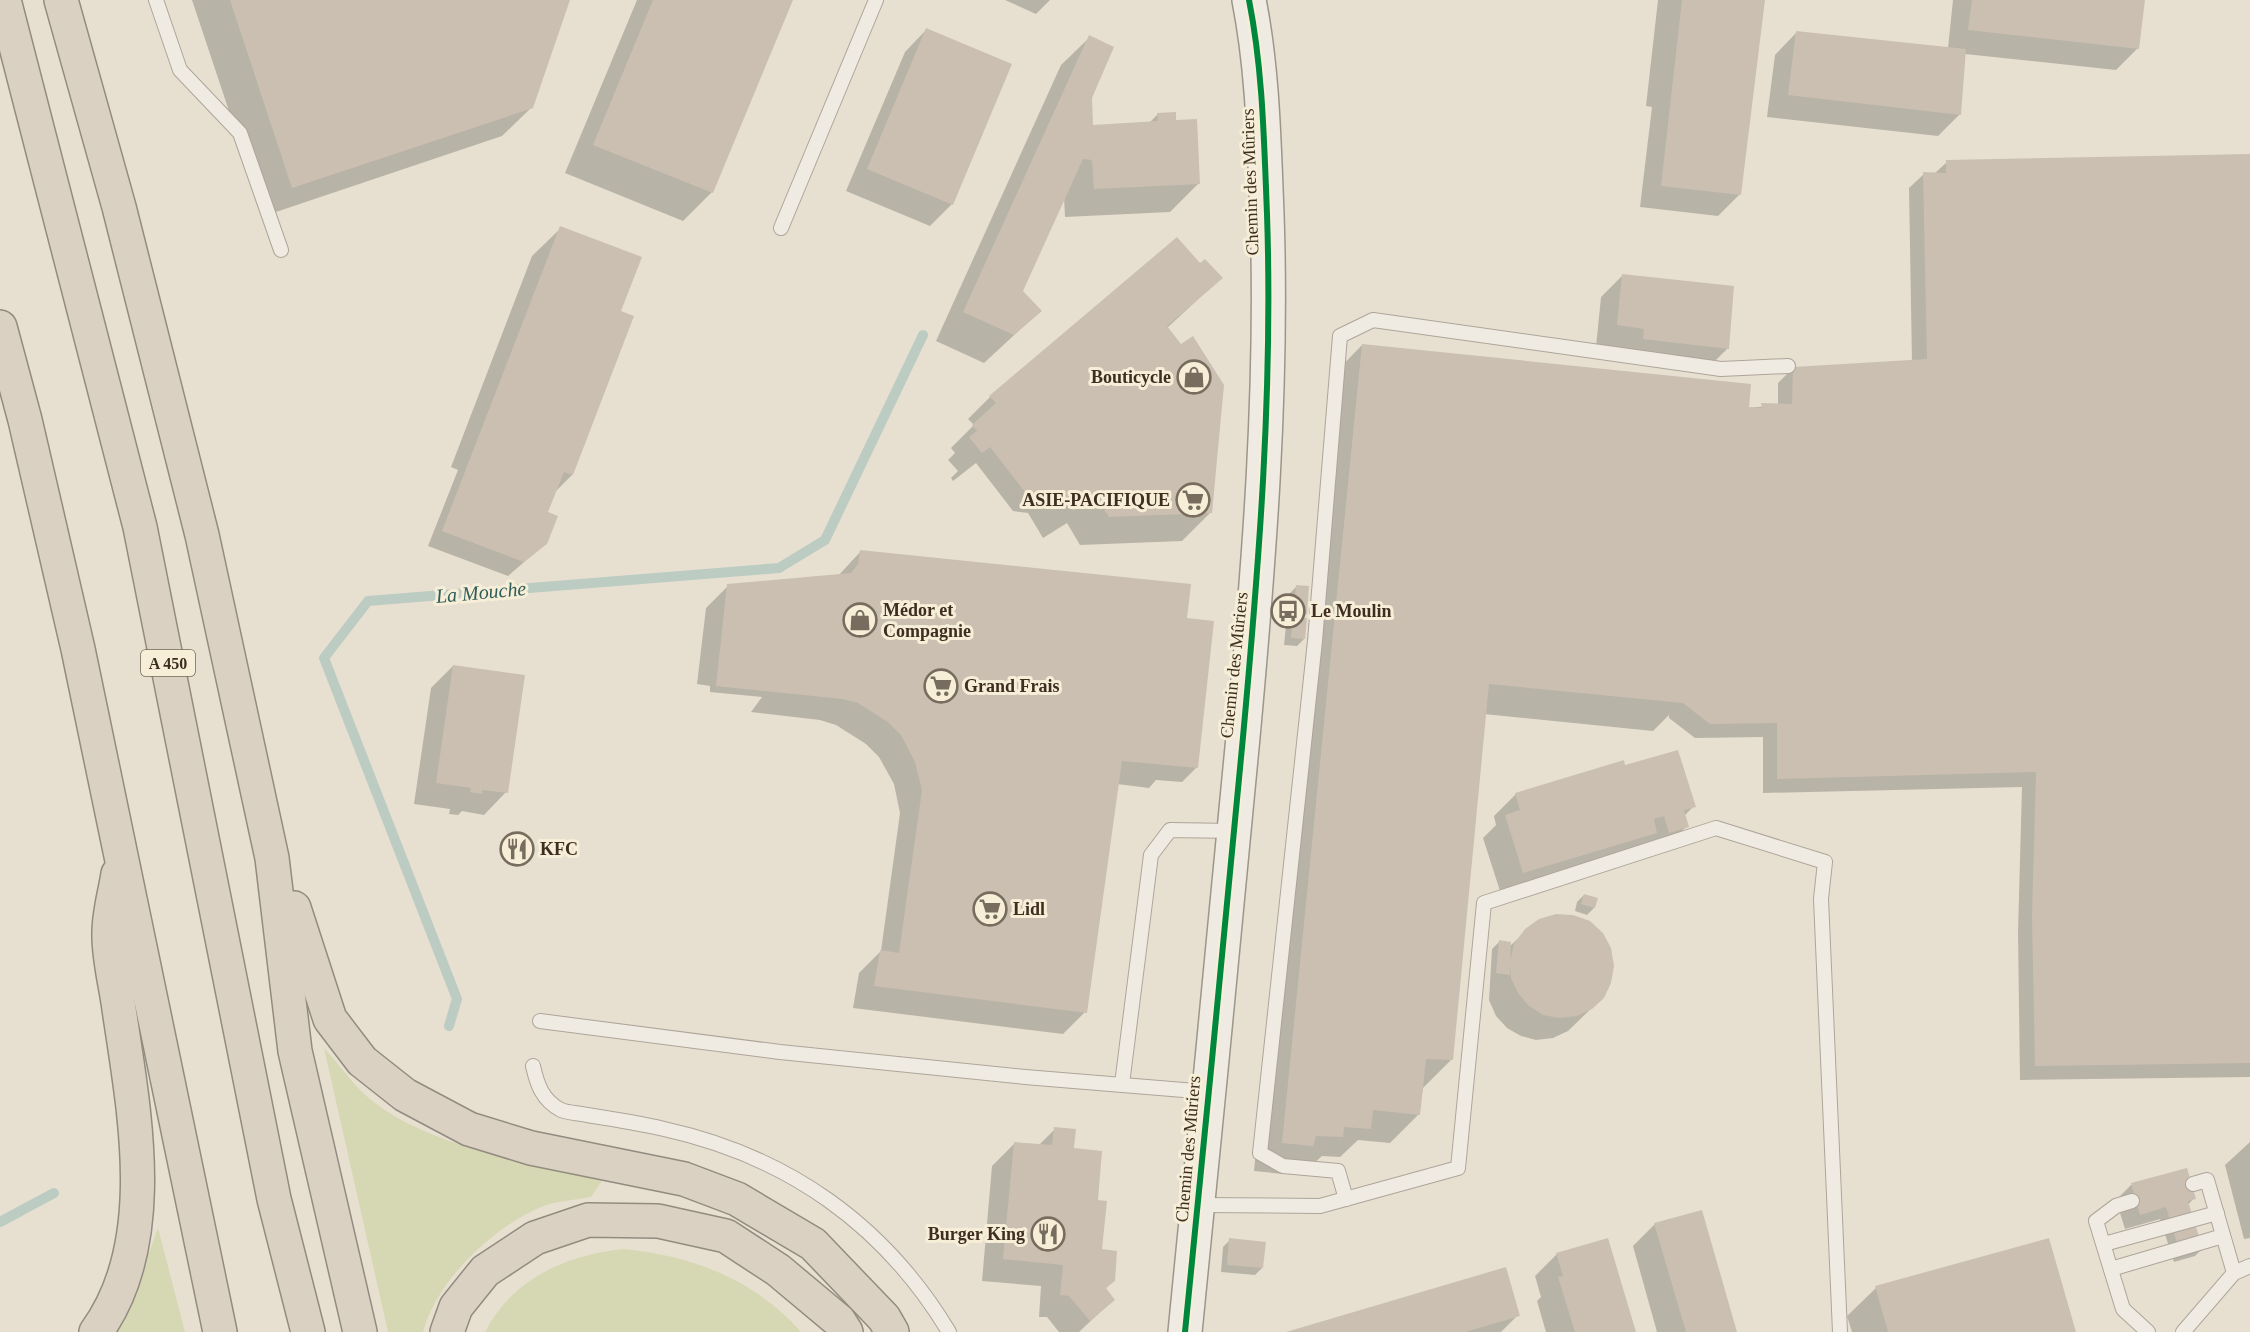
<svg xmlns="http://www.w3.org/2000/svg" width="2250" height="1332" font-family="'Times New Roman',serif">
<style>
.green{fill:#d6d7b3}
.shadow{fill:#0003}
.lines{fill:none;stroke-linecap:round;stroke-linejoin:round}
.stream{stroke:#bcccc2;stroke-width:10}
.building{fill:#cbbfb2}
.lane-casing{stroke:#ada599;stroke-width:16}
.secondary-casing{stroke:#9c958a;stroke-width:36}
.highway-casing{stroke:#928b80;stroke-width:36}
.lane{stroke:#efebe3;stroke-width:14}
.secondary{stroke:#efebe3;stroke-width:33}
.highway{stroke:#dad1c2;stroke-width:33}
.cycleway-casing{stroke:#f7eed8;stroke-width:10}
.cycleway{stroke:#00873e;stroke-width:6}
.labels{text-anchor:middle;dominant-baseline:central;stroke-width:6;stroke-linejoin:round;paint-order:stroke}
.shield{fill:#f7eed8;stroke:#756857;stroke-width:1.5}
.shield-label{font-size:16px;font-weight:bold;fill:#3d2e20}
.street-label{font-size:18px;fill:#3d2e20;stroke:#f7eed8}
.poi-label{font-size:18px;font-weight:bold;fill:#3d2e20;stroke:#f7eed8;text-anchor:start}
.water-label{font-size:20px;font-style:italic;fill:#2f5d5a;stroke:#f7eed8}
</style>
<rect width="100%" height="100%" fill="#e7e0d1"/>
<!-- green -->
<g class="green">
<path d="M324,1048C339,1064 353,1085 370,1099C426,1146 532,1163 602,1181L591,1197C575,1200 555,1201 541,1207C492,1228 437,1280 423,1332H388Z"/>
<polygon points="158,1228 185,1332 114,1332 129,1308"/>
<path d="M622,1249C691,1255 754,1279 801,1332H485C513,1278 565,1256 622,1249Z"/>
</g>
<!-- shadow -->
<g class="shadow">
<polygon points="192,0 569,0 532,107 502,136 264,216"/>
<polygon points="637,0 792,0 712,192 683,221 565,173"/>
<polygon points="1005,0 1050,0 1036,14"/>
<polygon points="1658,0 1763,0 1740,194 1718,216 1640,207 1652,107 1646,106"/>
<polygon points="1953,0 2143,0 2138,48 2116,70 1965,54 1960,114 1938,136 1767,117 1775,55 1797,32 1948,48"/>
<polygon points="927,29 952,204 930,226 846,191 905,52"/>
<polygon points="1090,37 1091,127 1149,123 1158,114 1175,122 1199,183 1170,212 1065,217 1064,197 1021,291 1040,311 984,363 936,341 1061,65"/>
<polygon points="2250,156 2250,1077 2020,1080 2018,932 2022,787 1763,793 1763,737 1695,738 1669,718 1669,715 1653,731 1484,714 1451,1060 1423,1088 1419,1114 1390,1143 1358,1140 1340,1157 1322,1156 1312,1165 1293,1164 1283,1174 1254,1171 1334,374 1362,345 1748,408 1778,405 1778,383 1793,368 1912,362 1909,188 1924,174 1934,174 1947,162"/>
<polygon points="561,228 619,312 572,475 554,493 546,512 546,543 508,576 428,546 458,470 451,467 532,256"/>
<polygon points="1199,265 1221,278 1167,328 1180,346 1211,512 1182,541 1080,545 1067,523 1043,538 1028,513 1013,511 976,463 953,481 951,478 958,471 948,460 955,453 951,448 974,425 968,419 990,397"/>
<polygon points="1623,275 1728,348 1706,370 1596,347 1601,297"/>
<polygon points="861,551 1186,620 1197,767 1182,782 1156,780 1149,788 1117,784 1085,1012 1063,1034 853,1008 859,973 881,951 900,813 894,784 879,757 866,744 836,725 820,720 751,712 762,697 710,692 710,686 697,684 706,608 728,586 838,576"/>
<polygon points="1297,586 1306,614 1301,619 1304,639 1297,646 1284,645 1286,625 1292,620 1287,620 1290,593"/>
<polygon points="453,666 506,792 484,815 462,811 458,815 449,814 450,809 414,804 431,688"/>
<polygon points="1624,766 1694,806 1684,816 1687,826 1665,848 1647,854 1644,843 1634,854 1501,894 1483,838 1496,825 1494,816 1516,794"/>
<polygon points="1584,895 1594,908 1587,915 1575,911 1577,902"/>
<polygon points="1526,931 1603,997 1568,1031 1553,1038 1536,1040 1521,1036 1507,1028 1496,1016 1489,1000 1492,949 1499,942 1509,947"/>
<polygon points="1055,1129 1072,1149 1096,1202 1105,1289 1113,1300 1079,1332 1059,1332 1047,1317 1039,1317 1041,1286 982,1281 992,1166 1014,1144 1038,1146"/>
<polygon points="2250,1142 2250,1238 2244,1239 2225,1165"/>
<polygon points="2186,1170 2194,1198 2188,1205 2202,1249 2195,1256 2174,1262 2160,1219 2125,1229 2116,1200 2131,1185"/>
<polygon points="1655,1224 1735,1332 1657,1332 1633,1246"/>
<polygon points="1230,1240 1262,1268 1255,1275 1221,1272 1223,1247"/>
<polygon points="1557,1254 1634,1332 1546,1332 1537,1301 1541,1297 1535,1276"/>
<polygon points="1876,1288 2074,1332 1852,1332 1847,1316"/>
<polygon points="1518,1315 1501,1332 1289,1332"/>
</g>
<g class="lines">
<!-- stream -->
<g class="stream">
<polyline points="449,1026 457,999 324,658 368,601 779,568 825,540 923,335"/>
<polyline points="0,1222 54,1193"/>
</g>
</g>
<!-- building -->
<g class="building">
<polygon points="230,0 570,0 533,108 292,188"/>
<polygon points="653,0 793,0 713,193 593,145"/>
<polygon points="1682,0 1765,0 1741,195 1661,186"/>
<polygon points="1972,0 2145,0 2139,49 1968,30"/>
<polygon points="926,28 1012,64 953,205 867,169"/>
<polygon points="1796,31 1966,49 1961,115 1788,95"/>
<polygon points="1089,35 1114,47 1092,98 1093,125 1158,121 1157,113 1176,112 1176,120 1197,119 1200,184 1094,189 1092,160 1083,159 1023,291 1042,311 1014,335 963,312"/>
<polygon points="2250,154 2250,1063 2035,1066 2032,916 2036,772 1777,779 1777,723 1710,724 1683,703 1489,684 1453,1060 1426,1059 1420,1115 1373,1110 1371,1129 1344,1127 1343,1137 1316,1136 1313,1146 1282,1143 1362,344 1751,384 1749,407 1762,408 1761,403 1792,404 1793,367 1927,359 1923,172 1946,173 1946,160"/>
<polygon points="560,226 642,257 621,311 634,316 573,475 564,472 548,512 558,516 547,544 524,562 442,531"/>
<polygon points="1177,237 1200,263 1205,259 1223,278 1167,326 1181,344 1193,336 1224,385 1212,513 1109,517 1096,496 1073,511 1068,502 1028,496 990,447 982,453 969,437 977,431 972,425 996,403 989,396"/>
<polygon points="1622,274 1734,286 1729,349 1643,339 1644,329 1617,325"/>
<polygon points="860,550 1191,584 1187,618 1214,621 1198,768 1122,761 1087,1013 874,986 880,950 899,953 922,790 915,762 901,735 888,722 858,703 843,699 716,686 727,584 851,573 858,564"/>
<polygon points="1296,585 1309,586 1307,614 1294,613"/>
<polygon points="1293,617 1307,618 1305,639 1291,638"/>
<polygon points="453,665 525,675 508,793 482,790 482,794 470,792 471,788 436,783"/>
<polygon points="1678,750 1696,807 1684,810 1689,827 1669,833 1664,816 1654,819 1657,833 1523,873 1505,815 1520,810 1515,793 1624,760 1625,765"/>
<polygon points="1584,894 1598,898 1595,908 1581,904"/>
<polygon points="1556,914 1573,915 1590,921 1603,933 1611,948 1614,966 1611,983 1604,998 1592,1009 1577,1016 1559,1018 1543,1015 1529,1006 1518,993 1511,978 1510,965 1510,975 1496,973 1499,940 1511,942 1510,961 1514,944 1525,929 1539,919"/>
<polygon points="1054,1127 1076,1129 1074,1148 1102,1151 1098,1200 1107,1201 1102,1249 1117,1251 1115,1281 1106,1288 1115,1300 1090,1321 1069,1296 1060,1295 1063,1265 1003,1259 1014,1142 1052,1145"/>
<polygon points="2187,1168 2196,1199 2188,1201 2203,1250 2181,1256 2166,1207 2140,1215 2131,1183"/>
<polygon points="1702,1210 1737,1332 1686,1332 1654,1223"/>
<polygon points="1229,1238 1266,1242 1263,1268 1227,1265"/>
<polygon points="1608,1238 1636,1332 1575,1332 1558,1277 1563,1276 1556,1253"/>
<polygon points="2049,1238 2076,1332 1888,1332 1875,1286"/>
<polygon points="1506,1267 1520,1316 1465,1332 1286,1332"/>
</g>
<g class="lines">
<!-- lane casing -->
<g class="lane-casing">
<g id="lane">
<polyline points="156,0 180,70 240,133 281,250"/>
<polyline points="781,228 876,0"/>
<polyline points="540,1021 780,1052 1025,1077 1208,1092"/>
<path d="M533,1066C537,1084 542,1100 561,1110C568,1113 579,1113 587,1115C613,1119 639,1123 664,1129C787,1156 884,1224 949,1332"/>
<polyline points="1122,1084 1151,855 1170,830 1234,831"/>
<polyline points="2193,1184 2207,1180 2234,1273"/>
<polyline points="1346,1199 1338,1171 1283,1166 1260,1153 1315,641 1340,336 1373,320 1721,369 1788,366"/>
<polyline points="2132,1201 2116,1206 2096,1221 2123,1309 2148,1332"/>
<polyline points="1198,1205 1320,1206 1458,1168 1484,903 1716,828 1825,862 1821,899 1840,1332"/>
<polyline points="2104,1244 2217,1213"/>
<polyline points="2111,1269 2223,1236"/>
<polyline points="2183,1332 2234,1273 2250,1266"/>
</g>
</g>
<!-- secondary casing -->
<g class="secondary-casing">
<path id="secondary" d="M1185,1332C1206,1134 1223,935 1243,737C1259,563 1273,389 1267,214C1264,142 1263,71 1249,0"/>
</g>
<!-- highway casing -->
<g class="highway-casing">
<g id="highway">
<polyline points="4,0 140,527 274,1199 308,1332"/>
<polyline points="61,0 119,207 202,535 272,858 295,1051 360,1332"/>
<polyline points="0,327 25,420 78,649 220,1332"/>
<polyline points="294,908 330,1019 362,1061 405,1095 469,1129 531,1148 684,1179 737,1199 813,1244 884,1318 892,1332"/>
<path d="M96,1332C161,1243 134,1111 119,1009C116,985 108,957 109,932C109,913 115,893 118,874"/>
<polyline points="447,1332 456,1307 485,1271 535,1238 588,1220 658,1221 726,1236 778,1270 839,1321 846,1332"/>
</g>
</g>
<!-- lane -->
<use href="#lane" class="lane"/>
<!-- secondary -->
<use href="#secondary" class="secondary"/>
<!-- highway -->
<use href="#highway" class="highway"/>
<!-- cycleway casing -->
<g class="cycleway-casing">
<path id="cycleway" d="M1185,1332C1206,1134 1223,935 1243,737C1259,563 1273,389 1267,214C1264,142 1263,71 1249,0"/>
</g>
<!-- cycleway -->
<use href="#cycleway" class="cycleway"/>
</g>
<!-- icons -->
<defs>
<g id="shop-ring" transform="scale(1.725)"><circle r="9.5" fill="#f7eed8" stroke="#786c5e" stroke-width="1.5"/><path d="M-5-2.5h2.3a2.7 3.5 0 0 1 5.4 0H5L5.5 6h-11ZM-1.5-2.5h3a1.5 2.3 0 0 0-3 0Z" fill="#786c5e"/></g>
<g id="supermarket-ring" transform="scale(1.725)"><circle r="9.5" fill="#f7eed8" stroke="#786c5e" stroke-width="1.5"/><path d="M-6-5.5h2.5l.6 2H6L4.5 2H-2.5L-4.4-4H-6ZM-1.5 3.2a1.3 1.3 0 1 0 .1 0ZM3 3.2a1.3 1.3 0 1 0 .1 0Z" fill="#786c5e"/></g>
<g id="bus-ring" transform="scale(1.725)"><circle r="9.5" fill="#f7eed8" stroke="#786c5e" stroke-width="1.5"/><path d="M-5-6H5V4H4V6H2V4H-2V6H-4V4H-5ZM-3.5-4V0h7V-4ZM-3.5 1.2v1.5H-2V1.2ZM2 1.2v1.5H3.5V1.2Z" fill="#786c5e"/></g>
<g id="restaurant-ring" transform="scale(1.725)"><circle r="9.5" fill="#f7eed8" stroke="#786c5e" stroke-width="1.5"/><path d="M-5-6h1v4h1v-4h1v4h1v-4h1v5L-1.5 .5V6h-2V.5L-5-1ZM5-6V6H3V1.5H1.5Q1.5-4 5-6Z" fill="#786c5e"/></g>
</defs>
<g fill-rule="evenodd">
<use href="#shop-ring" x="1194" y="377"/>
<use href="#supermarket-ring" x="1193" y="500"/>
<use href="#bus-ring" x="1288" y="611"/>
<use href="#shop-ring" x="860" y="620"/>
<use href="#supermarket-ring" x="941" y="686"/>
<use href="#restaurant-ring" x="517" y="849"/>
<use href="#supermarket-ring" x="990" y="909"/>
<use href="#restaurant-ring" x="1048" y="1234"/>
</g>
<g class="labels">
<!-- shield labels -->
<rect class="shield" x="141" y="650" width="54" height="26" rx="4.5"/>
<g class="shield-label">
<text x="168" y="663">A 450</text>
</g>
<!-- street labels -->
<g class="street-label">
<text transform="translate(1250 182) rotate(-92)">Chemin des Mûriers</text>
<text transform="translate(1234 665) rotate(-84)">Chemin des Mûriers</text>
<text transform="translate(1188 1149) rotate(-85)">Chemin des Mûriers</text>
</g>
<!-- poi labels -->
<g class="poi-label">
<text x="1171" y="377" text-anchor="end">Bouticycle</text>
<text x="1170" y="500" text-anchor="end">ASIE-PACIFIQUE</text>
<text x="883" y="610">Médor et<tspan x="883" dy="21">Compagnie</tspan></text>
<text x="1311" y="611">Le Moulin</text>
<text x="964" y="686">Grand Frais</text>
<text x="540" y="849">KFC</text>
<text x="1013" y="909">Lidl</text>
<text x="1025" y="1234" text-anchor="end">Burger King</text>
</g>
<!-- water labels -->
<g class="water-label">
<text transform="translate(481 592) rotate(-5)">La Mouche</text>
</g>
</g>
</svg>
